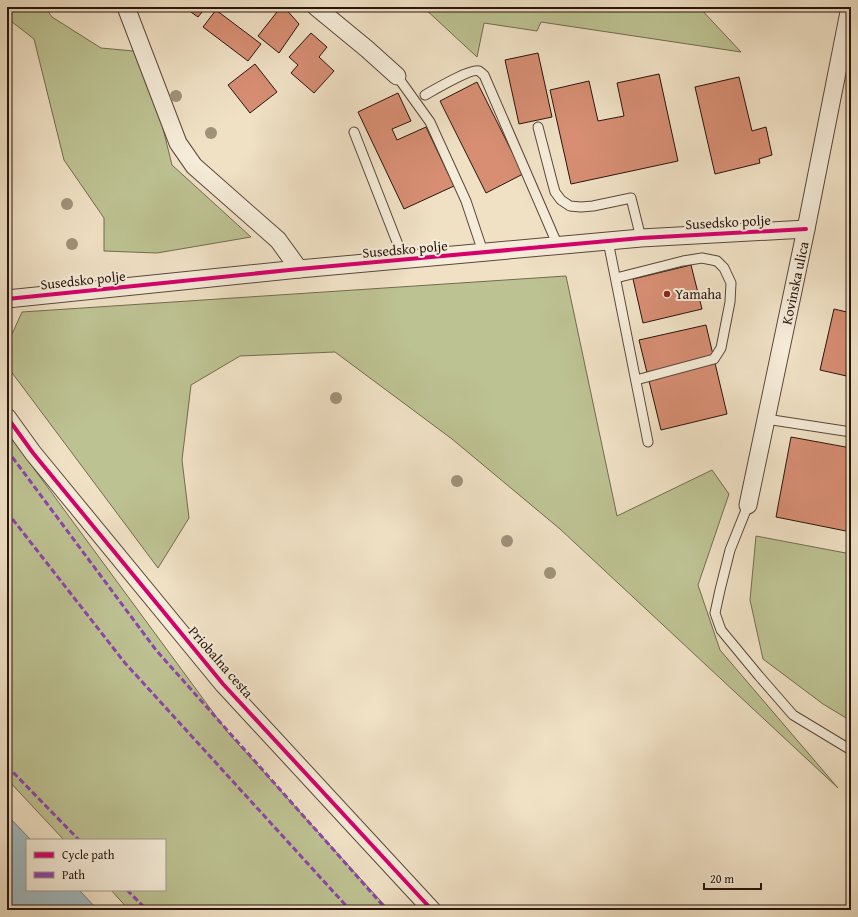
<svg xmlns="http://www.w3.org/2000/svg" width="858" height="917" font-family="'Gentium Book Plus',serif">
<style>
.green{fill:#bdc292;stroke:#726b50}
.water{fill:#a1bac0;stroke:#717878}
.building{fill:#d78e73;stroke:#28140d}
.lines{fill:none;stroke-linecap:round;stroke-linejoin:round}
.service-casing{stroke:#5a473b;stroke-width:11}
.minor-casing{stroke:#5a473b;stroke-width:19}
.service{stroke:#f5ecd9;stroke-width:9}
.minor{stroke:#f5ecd9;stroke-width:17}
.quiet{stroke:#8e44ad;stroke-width:3;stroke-dasharray:6 3;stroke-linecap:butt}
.cycleway-casing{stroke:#f5ecd9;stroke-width:6}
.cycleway{stroke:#d6006c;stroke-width:4}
.tree{fill:#9f927a}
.poi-dot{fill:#8f2418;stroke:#f5ecd9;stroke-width:1.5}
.labels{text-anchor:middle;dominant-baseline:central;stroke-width:4;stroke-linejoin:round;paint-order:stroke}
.street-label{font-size:14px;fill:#28140d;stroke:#f5ecd9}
.poi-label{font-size:14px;fill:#28140d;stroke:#f5ecd9;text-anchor:start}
</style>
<rect width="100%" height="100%" fill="#f0e1c5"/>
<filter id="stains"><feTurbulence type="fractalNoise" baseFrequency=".005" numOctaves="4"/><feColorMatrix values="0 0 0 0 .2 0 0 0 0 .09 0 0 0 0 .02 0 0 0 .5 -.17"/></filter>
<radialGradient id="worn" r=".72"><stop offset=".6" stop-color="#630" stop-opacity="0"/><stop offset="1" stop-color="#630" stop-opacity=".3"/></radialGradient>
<!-- green -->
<g class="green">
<polygon points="7,7 45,7 52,17 101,48 144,52 172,165 251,237 157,253 104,251 104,218 64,160 34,39 7,18"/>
<polygon points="423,7 699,7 741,52 541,22 537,31 484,23 477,57"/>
<polygon points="566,276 617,516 712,470 729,494 698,585 720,650 838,788 560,529 452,439 335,352 240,356 191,385 182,460 189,518 158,568 7,366 7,345 22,312"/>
<polygon points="7,432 229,734 389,910 129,910 111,890 165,890 165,840 64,840 7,779"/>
<polygon points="756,536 851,554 851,721 823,704 763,659 750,600"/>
</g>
<!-- water -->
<polygon class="water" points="7,815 31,840 27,840 27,890 79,890 98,910 7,910"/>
<!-- building -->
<g class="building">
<polygon points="184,7 206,7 198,17"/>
<polygon points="281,7 284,7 299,24 279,53 258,36"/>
<polygon points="216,10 261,44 248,61 203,27"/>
<polygon points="311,33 327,47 319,57 334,71 314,93 291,73 298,65 289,57"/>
<polygon points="538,53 552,117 519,124 505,60"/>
<polygon points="255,64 277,92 250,113 228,85"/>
<polygon points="659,74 678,161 571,184 550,90 589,81 598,121 624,116 617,83"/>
<polygon points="739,77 752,131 766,127 772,155 759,159 760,163 715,174 695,87"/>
<polygon points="477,82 523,174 486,193 440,101"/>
<polygon points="398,93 411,121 392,129 397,140 426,127 454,186 404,209 358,112"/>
<polygon points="691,265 702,309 643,323 633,279"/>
<polygon points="834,309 851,313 851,377 820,370"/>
<polygon points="706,325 727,414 661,430 639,340"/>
<polygon points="791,437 851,448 851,532 776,517"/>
</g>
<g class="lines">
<!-- service casing -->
<g class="service-casing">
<g id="service">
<polyline points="397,76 430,122 466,201 483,252"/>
<path d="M425,95C434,90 471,68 479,71C481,72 482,74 484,75L558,246"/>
<polyline points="538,127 552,181 555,192 561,200 570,206 581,207 593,206 631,198 641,238"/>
<polyline points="354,132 404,260"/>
<polyline points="608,241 648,442"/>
<polyline points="616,278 683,261 702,258 717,261 724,268 731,283 730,302 721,348 714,359 636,380"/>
<polyline points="766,419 851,432"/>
<polyline points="748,505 730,550 720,590 715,613 721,630 759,676 793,715 851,750"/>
</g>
</g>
<!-- minor casing -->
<g class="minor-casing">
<g id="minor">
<polyline points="126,7 178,143 194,166 278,240 299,269"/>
<polyline points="316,7 367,49 397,76"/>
<polyline points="7,299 299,269 608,241 641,238 806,229"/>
<polyline points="7,417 33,453 223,684 432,910"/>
<polyline points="748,505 806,229 850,7"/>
</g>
</g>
<!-- service -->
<use href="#service" class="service"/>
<!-- minor -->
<use href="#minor" class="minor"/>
<!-- quiet -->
<g class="quiet">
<polyline points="7,450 156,650 387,910"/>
<polyline points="7,512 125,663 350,910"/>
<polyline points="7,766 79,840"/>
<polyline points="127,890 147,910"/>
</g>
<!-- cycleway casing -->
<g class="cycleway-casing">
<g id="cycleway">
<polyline points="7,299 299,269 608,241 641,238 806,229"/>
<polyline points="7,417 33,453 223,684 432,910"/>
</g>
</g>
<!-- cycleway -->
<use href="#cycleway" class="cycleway"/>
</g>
<!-- trees -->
<g class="tree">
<circle cx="176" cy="96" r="6"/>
<circle cx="211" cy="133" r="6"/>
<circle cx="67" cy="204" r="6"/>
<circle cx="72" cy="244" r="6"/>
<circle cx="336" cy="398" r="6"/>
<circle cx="457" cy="481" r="6"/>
<circle cx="507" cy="541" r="6"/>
<circle cx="550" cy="573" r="6"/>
</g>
<!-- markers -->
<circle class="poi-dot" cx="667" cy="294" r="4"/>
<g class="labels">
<!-- street labels -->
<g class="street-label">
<text transform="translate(728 222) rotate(-3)">Susedsko polje</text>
<text transform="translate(405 249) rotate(-5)">Susedsko polje</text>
<text transform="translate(83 280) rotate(-6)">Susedsko polje</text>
<text transform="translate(795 283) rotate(-78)">Kovinska ulica</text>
<text transform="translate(221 662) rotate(49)">Priobalna cesta</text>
</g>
<!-- poi labels -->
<g class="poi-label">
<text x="675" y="294">Yamaha</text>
</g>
</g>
<!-- margin -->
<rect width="858" height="917" fill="none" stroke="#f0e1c5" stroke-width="24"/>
<rect x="8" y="8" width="842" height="901" fill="none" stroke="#28140d" stroke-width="2"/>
<rect x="12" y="12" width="834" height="893" fill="none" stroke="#28140d"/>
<!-- legend -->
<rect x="26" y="839" width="140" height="52" fill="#f5ecd9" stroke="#a39687"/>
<rect x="34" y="852" width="20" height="6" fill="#d6006c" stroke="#a39687"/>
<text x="62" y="859" font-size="12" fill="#28140d">Cycle path</text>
<rect x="34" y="872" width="20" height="6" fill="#8e44ad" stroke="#a39687"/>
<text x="62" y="879" font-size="12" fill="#28140d">Path</text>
<!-- scale -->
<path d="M704 883v6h57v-6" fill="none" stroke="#28140d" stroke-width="2"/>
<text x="710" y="883" font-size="12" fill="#28140d" stroke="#f5ecd9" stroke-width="3" paint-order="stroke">20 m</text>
<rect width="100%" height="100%" filter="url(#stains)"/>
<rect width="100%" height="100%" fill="url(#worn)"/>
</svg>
